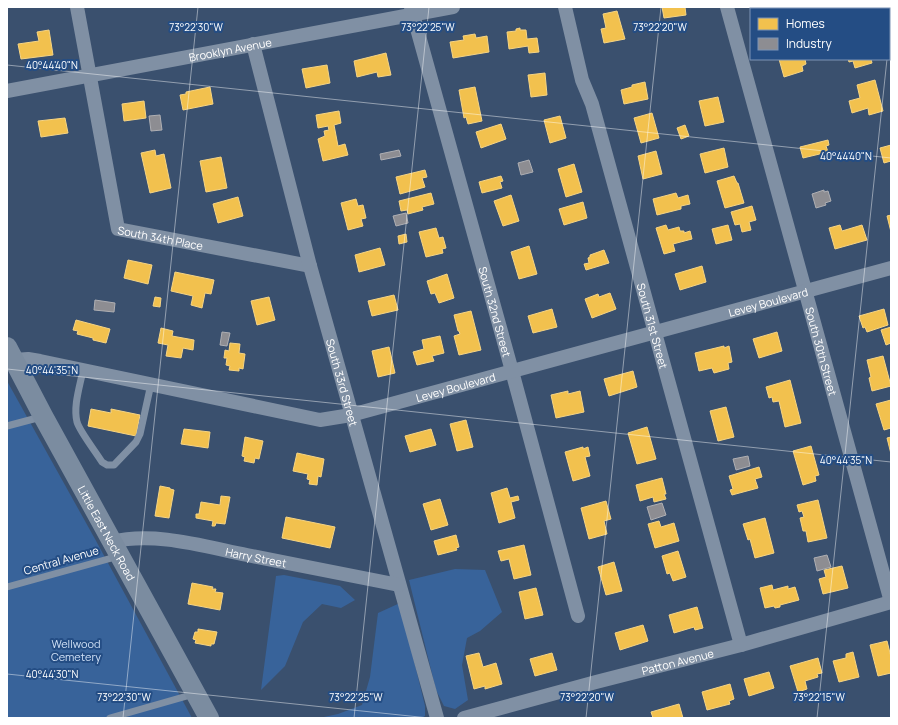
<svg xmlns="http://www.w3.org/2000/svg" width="898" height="725" font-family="Manrope,sans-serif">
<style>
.green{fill:#38639a}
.homes{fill:#f2c14e;stroke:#f6d483}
.industry{fill:#8d8d92;stroke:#afafb3}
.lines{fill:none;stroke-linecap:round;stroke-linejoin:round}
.lane{stroke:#8090a4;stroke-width:7}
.street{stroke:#8090a4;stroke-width:14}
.secondary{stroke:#7b8ca0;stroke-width:20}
.ticks{fill:none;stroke:#fff;stroke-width:1;stroke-opacity:0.45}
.labels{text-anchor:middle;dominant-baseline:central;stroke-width:4;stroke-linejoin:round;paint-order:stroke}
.street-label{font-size:11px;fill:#fff;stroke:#244d84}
.park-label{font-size:11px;fill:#d1e1f6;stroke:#244d84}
.ticks-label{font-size:10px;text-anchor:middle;fill:#fff;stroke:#244d84;stroke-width:4;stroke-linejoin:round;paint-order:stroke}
</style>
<rect width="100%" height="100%" fill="#3a506e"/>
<!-- green -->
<g class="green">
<polygon points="7,381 95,539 192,718 7,718"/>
<polygon points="455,569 485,570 502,612 480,631 467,638 462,665 468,700 455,709 444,706 436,690 409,580"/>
<polygon points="284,575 340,586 355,600 341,608 322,604 303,622 285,666 261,690 276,576"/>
<polygon points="400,603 425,706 425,716 422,718 319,718 338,714 362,705 370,677 378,613"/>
</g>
<!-- homes -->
<g class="homes">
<polygon points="662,7 685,7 686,15 664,18"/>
<polygon points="617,11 625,39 604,43 601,29 606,28 603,14"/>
<polygon points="520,28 520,30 526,30 527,39 537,38 539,52 529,53 528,46 509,49 507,32 516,31 516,29"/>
<polygon points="49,30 53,55 21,59 18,44 39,41 37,32"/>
<polygon points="475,34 476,38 487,36 489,52 453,58 450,42 464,40 463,36"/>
<polygon points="386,53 391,75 378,77 377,72 357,77 354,61"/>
<polygon points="779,59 805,59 806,64 802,66 803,71 784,77"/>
<polygon points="848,59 871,59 872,63 855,68 853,61 849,62"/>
<polygon points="327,65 330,83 306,88 302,69"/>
<polygon points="545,73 547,95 531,97 528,75"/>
<polygon points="875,80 883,111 869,115 868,108 852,113 849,101 860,98 857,85"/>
<polygon points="645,82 648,99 624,104 621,90 632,87 632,85"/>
<polygon points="210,87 213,104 183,110 180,95 186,94 186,92"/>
<polygon points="475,87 482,121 468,124 466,117 464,118 459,90"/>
<polygon points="718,97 724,122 705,126 699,101"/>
<polygon points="144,101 146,118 124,121 122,104"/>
<polygon points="339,111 341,123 334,125 338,146 345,144 348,155 323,161 318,139 325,136 324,131 329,130 328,126 318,128 316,115"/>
<polygon points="652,113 659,138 641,143 634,118"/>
<polygon points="560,116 566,138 550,143 544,120"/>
<polygon points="65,118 68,133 41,137 38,121"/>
<polygon points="501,124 506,139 481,148 476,132"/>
<polygon points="685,125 689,136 681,139 677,128"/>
<polygon points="828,140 829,145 826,146 828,152 803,158 800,147"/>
<polygon points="891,145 891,161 884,163 880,148"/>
<polygon points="724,148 728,167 705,173 700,154"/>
<polygon points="155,150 156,156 164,154 171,188 150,193 141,153"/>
<polygon points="656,151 662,174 643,179 638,156"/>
<polygon points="221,157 227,188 206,192 200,161"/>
<polygon points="574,164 582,192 566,197 558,169"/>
<polygon points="425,170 427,177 422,178 425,187 400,194 396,177"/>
<polygon points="501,176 503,181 500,182 502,188 482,193 479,182"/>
<polygon points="734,176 737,183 738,183 744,203 725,208 717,181"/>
<polygon points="431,193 434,204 422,207 423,210 408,214 407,210 401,211 399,201"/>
<polygon points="676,193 678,198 688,195 690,204 681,206 681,209 657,215 653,199"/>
<polygon points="511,195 519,221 503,226 494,201"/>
<polygon points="238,197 243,216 218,223 213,204"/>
<polygon points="356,199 358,206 363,205 366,218 361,219 363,226 348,230 341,203"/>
<polygon points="583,202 587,218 564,225 559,209"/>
<polygon points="752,206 756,220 749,222 751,230 742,232 740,224 735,225 731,212"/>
<polygon points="891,215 891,232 887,216"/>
<polygon points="666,225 668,230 679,227 680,231 684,231 684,233 690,231 692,239 673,244 675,251 664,254 656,228"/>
<polygon points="728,225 732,240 716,244 712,229"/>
<polygon points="840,225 842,231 862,225 867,240 835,249 829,228"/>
<polygon points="436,228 439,238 443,237 446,248 442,249 443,253 426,257 419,232"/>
<polygon points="406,234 407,242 399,244 398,236"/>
<polygon points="529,246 537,274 519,279 511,252"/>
<polygon points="380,248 385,265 359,272 355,255"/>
<polygon points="604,250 609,263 586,270 584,264 589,263 588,258 590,257 590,255"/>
<polygon points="128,260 152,265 148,284 124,278"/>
<polygon points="702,266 706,282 680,290 675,274"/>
<polygon points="175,272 214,280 211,294 205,293 202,308 191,305 193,296 171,291"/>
<polygon points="447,274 454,298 439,303 435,293 431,294 427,281"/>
<polygon points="610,293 616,309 592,318 585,299 598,294 599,297"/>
<polygon points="394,295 398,310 372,316 368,301"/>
<polygon points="155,297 161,298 160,307 153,306"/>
<polygon points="269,297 275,320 257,325 251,301"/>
<polygon points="552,309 557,327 533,333 528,316"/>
<polygon points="884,309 888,325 867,332 865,327 863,328 859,316"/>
<polygon points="471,311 481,350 459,355 454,336 460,334 459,331 458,331 454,315"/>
<polygon points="76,320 110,329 106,343 93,340 93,338 77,334 78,331 73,330"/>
<polygon points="891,327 891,343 886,345 881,330"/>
<polygon points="161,328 173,331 172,336 194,340 193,350 183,348 181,358 166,356 168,345 158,343"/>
<polygon points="777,332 782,351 759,358 753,339"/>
<polygon points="440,336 444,353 432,356 434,361 417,365 413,352 424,349 422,340"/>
<polygon points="230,343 240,344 239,353 245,354 243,369 239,368 239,371 229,370 230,366 226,365 227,358 224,358 225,350 229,351"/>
<polygon points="724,346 724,348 729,346 732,362 728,363 729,369 714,373 712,368 699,371 695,353"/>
<polygon points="389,347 395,373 378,377 372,351"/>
<polygon points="883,356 891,386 872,391 869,378 871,377 867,360"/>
<polygon points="633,371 637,387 609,396 604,379"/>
<polygon points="790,380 801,423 785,427 779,401 773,402 772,397 769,398 766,387"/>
<polygon points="568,391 568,394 580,391 584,412 556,418 551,395"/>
<polygon points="891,400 891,428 884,430 876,404"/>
<polygon points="726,407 734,437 718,441 710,411"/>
<polygon points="91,409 111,413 111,409 140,415 136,436 88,426"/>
<polygon points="466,420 473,447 457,451 450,424"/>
<polygon points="647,427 656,459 637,464 628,433"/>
<polygon points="184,429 210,432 208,448 181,444"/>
<polygon points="431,429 436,445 410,452 405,436"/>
<polygon points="245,437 263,441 259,459 255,458 254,463 244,461 245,457 242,456"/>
<polygon points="891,437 891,454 887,438"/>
<polygon points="811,446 819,475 815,476 816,481 803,485 793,451"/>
<polygon points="583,447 583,449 588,447 590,456 585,457 590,476 573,481 565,452"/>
<polygon points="297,453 324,459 321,477 318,476 317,485 309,484 310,480 307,479 308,474 293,471"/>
<polygon points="759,467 762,477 755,479 758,488 732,495 730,490 733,489 729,476"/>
<polygon points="662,478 666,494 664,494 666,499 654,502 653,497 640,501 636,485"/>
<polygon points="160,486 170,488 170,489 174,490 169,518 155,516"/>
<polygon points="507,488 510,498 518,496 519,500 511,502 515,518 499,523 491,493"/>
<polygon points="221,496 230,497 225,524 216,523 215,526 212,526 213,521 196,518 196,514 199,514 201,502 220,505"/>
<polygon points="440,499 448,525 431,530 423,504"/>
<polygon points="818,500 827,538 808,542 806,531 803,531 800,518 804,517 802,511 799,512 797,505"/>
<polygon points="606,501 611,519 604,521 607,534 589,539 581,508"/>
<polygon points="286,517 335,527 330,548 282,538"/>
<polygon points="765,518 774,553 755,558 750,539 748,540 743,524"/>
<polygon points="659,521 661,527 674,523 679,541 655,548 648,524"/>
<polygon points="456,535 459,547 456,548 457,550 438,555 434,541"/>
<polygon points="524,545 531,575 514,579 509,559 501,561 498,551"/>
<polygon points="678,551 686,577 673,581 670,573 667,574 662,556"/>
<polygon points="614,562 622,591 606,595 598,567"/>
<polygon points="842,566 848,588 823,594 819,579 826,577 824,570"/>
<polygon points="192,583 213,587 212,589 216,589 215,592 223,593 220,610 188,604"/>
<polygon points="772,585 773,590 788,586 788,589 795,587 799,600 780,605 780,607 775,608 774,606 765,608 760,588"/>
<polygon points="536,588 543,615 525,619 519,592"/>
<polygon points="697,607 703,628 695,630 694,627 674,633 669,615"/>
<polygon points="643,625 648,641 620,650 615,633"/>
<polygon points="198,629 217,632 214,644 211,644 211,646 195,643 196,640 193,639 195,632 198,632"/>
<polygon points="887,641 891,657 891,673 878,676 870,645"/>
<polygon points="853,652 859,677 839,682 833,661 846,658 846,654"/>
<polygon points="479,653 483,667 496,663 502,684 485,689 485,686 474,689 466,656"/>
<polygon points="552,653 557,670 535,676 530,659"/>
<polygon points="818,658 822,673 817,674 818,677 805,681 807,689 798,692 790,666"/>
<polygon points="769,672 774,688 749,696 744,679"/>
<polygon points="730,684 734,699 729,701 730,704 707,710 702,692"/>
<polygon points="679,704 683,718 653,718 651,712"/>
</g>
<!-- industry -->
<g class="industry">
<polygon points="160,115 162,130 151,131 149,116"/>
<polygon points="399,150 401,156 381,160 380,154"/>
<polygon points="529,160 533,172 521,175 518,163"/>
<polygon points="824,190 824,192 828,191 831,201 825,203 826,205 816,208 812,194"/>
<polygon points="406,213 408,223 396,226 393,216"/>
<polygon points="95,300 115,303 114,312 94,310"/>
<polygon points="222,332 230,333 227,346 220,345"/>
<polygon points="748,456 750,466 736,470 733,459"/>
<polygon points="662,503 666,515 651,520 647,507"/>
<polygon points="827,555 831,567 817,571 814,558"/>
</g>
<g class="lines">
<!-- lane -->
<g class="lane">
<path d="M83,370C80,386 73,406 77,422C80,432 96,452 102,462L107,465H114L136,442L140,434L151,384"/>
<polyline points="7,426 41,417"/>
<polyline points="7,587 119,556"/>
<polyline points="110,718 194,694"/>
</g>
<!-- street -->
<g class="street">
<path id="s1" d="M77,7L118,229L310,266"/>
<path id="s2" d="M411,7L512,371L578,616"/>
<path id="s3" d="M565,7L582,80L592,104L741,645"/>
<path id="s4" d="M727,7L891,602"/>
<polyline points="889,12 891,19"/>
<path id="s5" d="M253,44L310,266L437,718"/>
<path id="s6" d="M7,91L453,7"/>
<path id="s7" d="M14,360L28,359L40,361L320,420L351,415L891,268"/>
<path id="s8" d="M112,542C154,531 206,547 247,555C298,565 348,575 399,585"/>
<path id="s9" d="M464,718L596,682L741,645L891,602"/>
</g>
<!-- secondary -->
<path class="secondary" id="s10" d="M7,347L43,416L209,718"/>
</g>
<!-- ticks -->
<path class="ticks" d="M889,37L891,18M7,65L891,158M7,369L891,462M7,674L429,718M123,718L198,7M354,718L429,7M586,718L661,7M817,718L887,59"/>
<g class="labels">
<!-- street labels -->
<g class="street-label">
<text stroke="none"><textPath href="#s6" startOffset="227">Brooklyn Avenue</textPath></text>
<text stroke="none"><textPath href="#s1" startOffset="269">South 34th Place</textPath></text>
<text stroke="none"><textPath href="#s7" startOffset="776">Levey Boulevard</textPath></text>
<text stroke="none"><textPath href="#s2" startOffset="316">South 32nd Street</textPath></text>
<text stroke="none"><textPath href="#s3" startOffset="331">South 31st Street</textPath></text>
<text stroke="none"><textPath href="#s4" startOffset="357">South 30th Street</textPath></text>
<text stroke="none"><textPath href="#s5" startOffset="350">South 33rd Street</textPath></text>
<text stroke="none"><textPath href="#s7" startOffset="452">Levey Boulevard</textPath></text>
<text stroke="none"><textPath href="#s10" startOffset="211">Little East Neck Road</textPath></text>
<text stroke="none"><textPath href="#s8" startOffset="146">Harry Street</textPath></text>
<text transform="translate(61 560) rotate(-16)">Central Avenue</text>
<text stroke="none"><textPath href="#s9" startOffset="221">Patton Avenue</textPath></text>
</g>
<!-- park labels -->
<g class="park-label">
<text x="76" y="643">Wellwood<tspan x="76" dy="13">Cemetery</tspan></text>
</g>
</g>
<g class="ticks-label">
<text x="196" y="31">73°22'30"W</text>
<text x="428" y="31">73°22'25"W</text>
<text x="660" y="31">73°22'20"W</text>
<text x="52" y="69">40°44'40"N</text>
<text x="846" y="160">40°44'40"N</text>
<text x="52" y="374">40°44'35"N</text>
<text x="846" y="464">40°44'35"N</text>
<text x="52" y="678">40°44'30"N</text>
<text x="124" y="701">73°22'30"W</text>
<text x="356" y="701">73°22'25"W</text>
<text x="587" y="701">73°22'20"W</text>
<text x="819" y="701">73°22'15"W</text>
</g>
<!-- border -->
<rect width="898" height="725" fill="none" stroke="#ffffff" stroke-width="16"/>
<!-- legend -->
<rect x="750" y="8" width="140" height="52" fill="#244d84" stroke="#7c94b5"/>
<rect x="758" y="18" width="20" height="12" fill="#f2c14e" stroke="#7c94b5"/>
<text x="786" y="28" font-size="12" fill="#ffffff">Homes</text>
<rect x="758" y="38" width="20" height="12" fill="#8d8d92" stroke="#7c94b5"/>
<text x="786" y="48" font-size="12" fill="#ffffff">Industry</text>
</svg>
